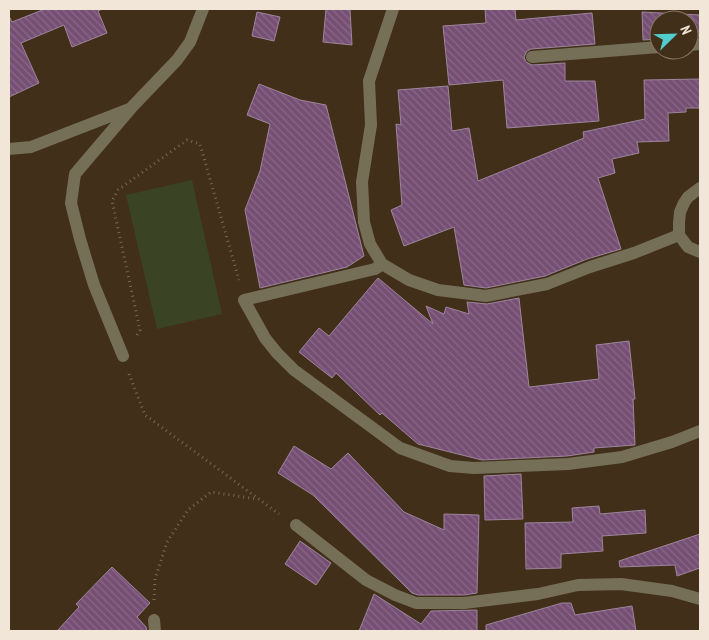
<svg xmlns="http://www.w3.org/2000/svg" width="709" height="640" font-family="'PT Sans Narrow',sans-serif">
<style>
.grass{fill:#3a4425}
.building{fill:url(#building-back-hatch);stroke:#9d859b}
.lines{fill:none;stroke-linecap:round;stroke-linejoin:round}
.path{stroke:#796856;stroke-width:3;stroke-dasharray:1 4;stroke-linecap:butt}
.lane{stroke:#756f58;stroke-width:12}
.street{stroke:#756f58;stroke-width:12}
</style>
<defs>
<pattern id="building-back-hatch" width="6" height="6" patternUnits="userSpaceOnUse" patternTransform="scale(1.25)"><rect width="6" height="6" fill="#764f75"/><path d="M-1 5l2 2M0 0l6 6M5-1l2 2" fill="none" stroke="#8a6888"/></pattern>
</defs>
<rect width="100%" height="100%" fill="#412f1a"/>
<!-- grass -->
<polygon class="grass" points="192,180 222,314 157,329 126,195"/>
<!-- building -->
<g class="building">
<polygon points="45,9 102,9 98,11 107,33 72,47 64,25 21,43 39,83 9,97 9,16 12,22"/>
<polygon points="326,9 350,9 352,45 323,42"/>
<polygon points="485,9 515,9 516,20 592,13 595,44 531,49 527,51 524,57 526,62 532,65 565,63 565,81 595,81 599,121 507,128 503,80 449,85 443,26 486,23"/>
<polygon points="257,12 280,17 274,41 252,36"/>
<polygon points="642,12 700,15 700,36 689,37 689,20 659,20 659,39 643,40"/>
<polygon points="700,79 700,108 686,108 686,112 668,113 669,141 637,142 639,153 612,159 615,173 598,178 621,249 587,259 545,276 486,288 464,285 454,227 404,246 391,210 402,205 396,124 401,125 398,90 448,86 452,131 469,128 478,181 584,138 583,132 645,119 644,80"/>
<polygon points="259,84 300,100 326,105 364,256 347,267 260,288 245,210 260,171 270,124 247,115"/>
<polygon points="378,278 433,324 426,306 444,314 446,307 469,314 467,302 487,304 519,298 529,387 599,379 596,345 629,341 635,399 633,399 635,445 594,448 594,452 567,456 482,460 418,444 382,413 380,415 336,373 332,378 299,352 319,328 329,336"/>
<polygon points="294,446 331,469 348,453 404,512 444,530 444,514 479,515 477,593 464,595 418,595 412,593 313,495 278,473"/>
<polygon points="521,474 523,519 485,520 484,476"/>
<polygon points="599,506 600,514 645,510 646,533 602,536 603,551 561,554 561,568 526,569 525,523 573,522 572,508"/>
<polygon points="700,534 700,568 677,576 675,565 620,567 619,561"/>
<polygon points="300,541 331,563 316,585 285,564"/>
<polygon points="112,567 150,603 137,617 146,627 147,631 57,631 79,607 76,604"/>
<polygon points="374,594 421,624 431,611 477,610 477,631 359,631"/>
<polygon points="562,603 571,603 575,615 632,606 636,631 486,631 486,625"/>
</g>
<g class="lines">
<!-- path -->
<g class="path">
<polyline points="137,335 140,330 112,201 118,190 187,140 200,144 239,280"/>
<polyline points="129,374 145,415 279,514"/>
<polyline points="154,600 155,579 167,542 188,510 211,492 257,499"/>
</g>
<!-- lane -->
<polyline class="lane" points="154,620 155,631"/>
<!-- street -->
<g class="street">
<polyline points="393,9 369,81 371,125 362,182 364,222 370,244 382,264 409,280 438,290 486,296 547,284 590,267 634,253 679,235"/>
<polyline points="689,45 700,44"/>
<polyline points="532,57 659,47"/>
<polyline points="9,149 31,147 129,109"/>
<polyline points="700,188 688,197 684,203 680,212 679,223 679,235 688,247 700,252"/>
<polyline points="382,264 375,269 244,300 265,338 277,353 294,370 400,448 450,466 474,468 568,464 622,457 672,442 700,431"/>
<polyline points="123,356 94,285 80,239 71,203 75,174 132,107 177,60 190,42 203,9"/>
<polyline points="296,525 366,580 395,595 416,603 464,603 538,594 578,585 621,584 672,591 700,599"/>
</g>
</g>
<!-- border -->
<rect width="709" height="640" fill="none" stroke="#f2e6d9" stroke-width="20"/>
<!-- north arrow -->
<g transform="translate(674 35) rotate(67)"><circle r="24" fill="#412f1a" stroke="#887866"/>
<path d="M0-4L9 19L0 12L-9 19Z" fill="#52cdcd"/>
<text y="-8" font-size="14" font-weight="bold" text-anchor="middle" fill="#f2e6d9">N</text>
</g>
</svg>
